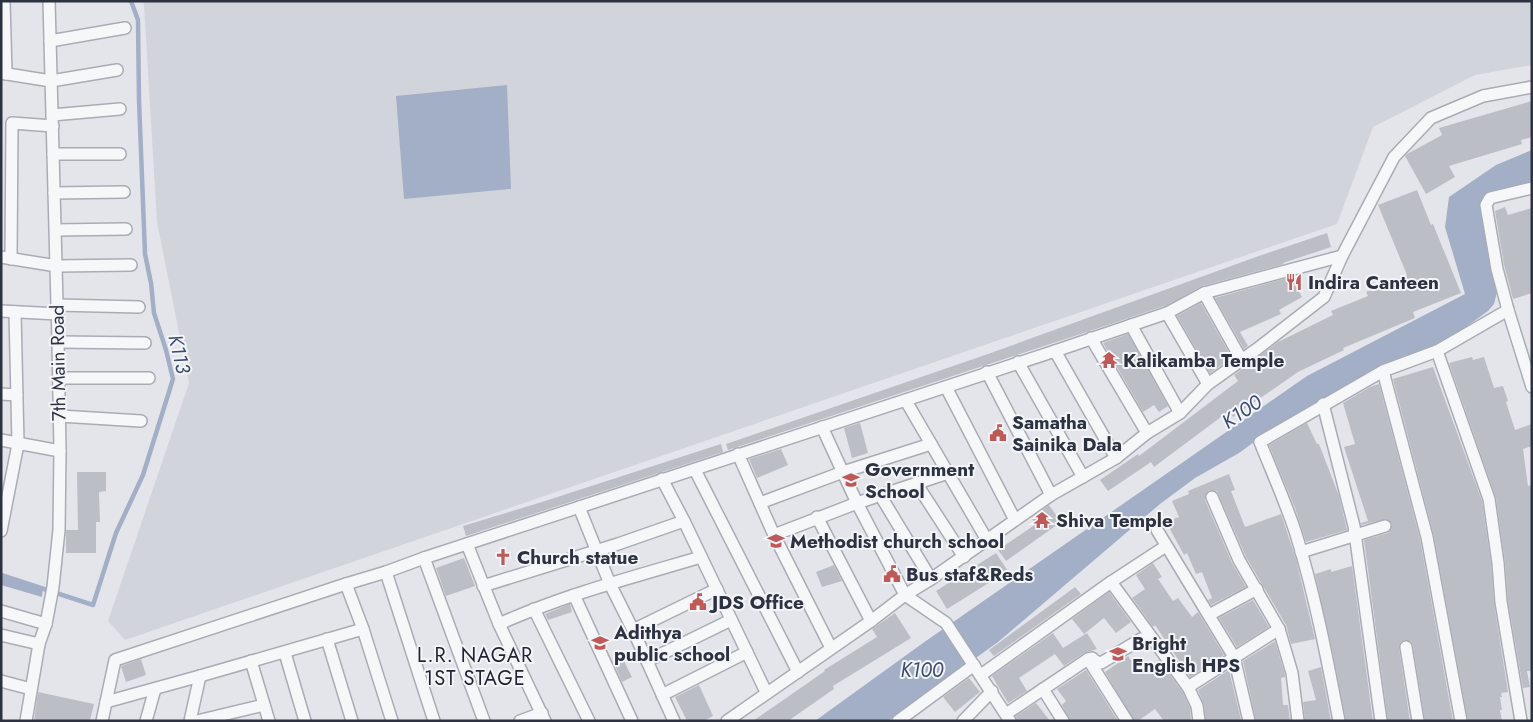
<svg xmlns="http://www.w3.org/2000/svg" width="1533" height="722" font-family="Jost,sans-serif">
<style>
.built{fill:#d2d4dc}
.water{fill:#a3afc6}
.lines{fill:none;stroke-linecap:round;stroke-linejoin:round}
.stream{stroke:#a3afc6;stroke-width:4.5}
.building{fill:#bcbec6}
.street-casing{stroke:#a9acb4;stroke-width:14}
.street{stroke:#f6f7f9;stroke-width:11}
.labels{text-anchor:middle;dominant-baseline:central;stroke-width:4;stroke-linejoin:round;paint-order:stroke}
.poi-label{font-size:19px;font-weight:bold;fill:#2d3241;stroke:#f3f5f8;text-anchor:start}
.street-label{font-size:19px;fill:#2d3241;stroke:#f3f5f8}
.water-label{font-size:20px;font-style:italic;fill:#3c4c70;stroke:#f3f5f8}
.neighbourhood-label{font-size:20px;letter-spacing:1px;fill:#1f2332;stroke:#f3f5f8}
</style>
<rect width="100%" height="100%" fill="#e4e5ea"/>
<!-- built -->
<polygon class="built" points="143,1 1532,1 1532,65 1475,75 1373,127 1337,224 125,640 108,621 189,383 157,222 144,5"/>
<!-- water -->
<g class="water">
<polygon points="507,85 511,189 404,199 396,96"/>
<polygon points="1532,150 1532,181 1483,196 1481,207 1498,288 1494,304 1488,311 1452,337 1276,426 1239,453 1195,478 1160,504 998,642 888,721 815,721 923,643 1307,376 1465,294 1445,227 1449,197 1496,165"/>
<polygon points="1,575 43,588 42,597 1,585"/>
</g>
<g class="lines">
<!-- stream -->
<polyline class="stream" points="1,575 93,605 116,533 143,475 173,379 166,350 154,313 151,283 145,254 139,100 138,20 131,1"/>
</g>
<!-- building -->
<g class="building">
<polygon points="1532,101 1532,137 1521,140 1522,144 1449,166 1455,177 1426,194 1405,156 1407,154 1442,135 1439,128"/>
<polygon points="1417,190 1431,225 1433,224 1461,293 1413,312 1415,318 1343,348 1344,350 1298,372 1233,417 1229,411 1154,467 1151,462 1108,491 1100,480 1138,454 1139,456 1238,381 1234,375 1278,342 1333,315 1331,311 1368,296 1366,292 1407,275 1378,205"/>
<polygon points="1505,207 1508,215 1532,208 1532,293 1513,299 1504,265 1495,211"/>
<polygon points="1327,233 1331,247 1283,263 1284,264 1202,286 1167,305 1120,321 728,450 726,444 988,354 1256,257"/>
<polygon points="1291,277 1302,297 1279,310 1281,314 1240,332 1248,346 1244,349 1215,298"/>
<polygon points="1201,303 1232,358 1210,373 1177,316"/>
<polygon points="1128,334 1168,406 1159,412 1154,405 1143,412 1103,343"/>
<polygon points="1472,357 1473,360 1484,357 1494,388 1503,386 1508,401 1506,402 1515,430 1532,424 1532,446 1523,449 1528,486 1532,485 1532,671 1527,671 1530,687 1523,688 1508,601 1505,562 1496,498 1449,363"/>
<polygon points="1433,367 1482,501 1491,564 1494,603 1508,692 1501,693 1502,697 1500,697 1502,710 1500,710 1502,721 1468,721 1434,536 1393,379"/>
<polygon points="1379,384 1420,539 1453,721 1425,721 1413,646 1411,642 1405,640 1401,642 1399,648 1410,721 1388,721 1364,540 1388,533 1392,528 1392,524 1386,519 1361,525 1361,523 1368,521 1344,447 1355,444 1343,403 1370,387"/>
<polygon points="860,423 868,453 852,458 844,428"/>
<polygon points="1307,423 1317,444 1319,444 1339,496 1347,530 1306,542 1295,508 1269,445"/>
<polygon points="721,444 723,452 466,536 463,526 545,501"/>
<polygon points="781,449 788,465 757,478 749,459"/>
<polygon points="77,472 106,472 106,491 99,492 100,522 96,522 96,553 66,553 66,530 78,530"/>
<polygon points="1229,474 1235,490 1231,491 1245,527 1281,514 1296,559 1315,639 1291,644 1286,625 1246,557 1217,491 1209,490 1205,496 1205,500 1232,563 1246,587 1211,605 1208,600 1212,598 1202,572 1196,574 1187,553 1184,555 1166,522 1179,517 1172,501 1189,494 1188,491"/>
<polygon points="1049,505 1061,522 1006,561 998,550 1036,524 1031,518"/>
<polygon points="996,553 1008,571 947,609 936,591"/>
<polygon points="464,558 475,586 446,596 436,568"/>
<polygon points="1153,563 1162,577 1158,579 1173,601 1178,598 1192,617 1198,612 1224,655 1190,677 1155,625 1153,627 1132,598 1145,589 1136,575"/>
<polygon points="834,565 842,581 822,587 816,572"/>
<polygon points="1352,566 1373,721 1346,721 1332,649 1315,574 1331,569 1331,572"/>
<polygon points="1075,587 1081,594 994,656 989,650"/>
<polygon points="1109,592 1131,622 1116,633 1104,618 1084,634 1072,619"/>
<polygon points="1253,600 1269,627 1237,647 1219,618"/>
<polygon points="570,604 572,612 548,620 545,614"/>
<polygon points="895,613 911,638 833,686 834,689 788,721 753,721 825,671 824,670 877,637 872,629"/>
<polygon points="1053,633 1063,648 1087,633 1097,649 1084,653 1064,666 1055,654 1019,678 1027,691 1008,703 992,676"/>
<polygon points="1275,641 1285,675 1285,677 1281,678 1283,705 1288,705 1290,721 1256,721 1243,661"/>
<polygon points="1128,656 1140,673 1159,660 1182,691 1190,708 1191,721 1164,721 1155,709 1138,721 1134,721 1105,672"/>
<polygon points="141,659 146,675 126,682 121,666"/>
<polygon points="623,659 632,677 622,682 614,663"/>
<polygon points="1321,667 1331,721 1305,721 1303,702 1316,700 1308,671"/>
<polygon points="1086,670 1118,721 1070,721 1062,705 1066,701 1057,689"/>
<polygon points="1229,670 1241,720 1206,721 1204,705 1198,690"/>
<polygon points="969,678 980,692 955,712 943,697"/>
<polygon points="699,685 713,716 703,721 687,721 675,697"/>
<polygon points="38,692 94,704 90,721 34,721"/>
<polygon points="1036,703 1050,721 1017,721 1016,716"/>
</g>
<g class="lines">
<!-- street casing -->
<g class="street-casing">
<g id="street">
<polyline points="4,1 6,74"/>
<polyline points="50,41 125,28"/>
<polyline points="1,73 51,81 117,70"/>
<polyline points="52,115 120,109"/>
<polyline points="53,154 120,154"/>
<polyline points="54,193 124,192"/>
<polyline points="56,230 126,229"/>
<polyline points="1,257 57,266 131,265"/>
<polyline points="11,259 12,123 53,126"/>
<polyline points="1204,293 1241,359"/>
<polyline points="57,305 139,307"/>
<polyline points="1508,310 1497,269 1486,205 1490,198 1532,188"/>
<polyline points="1,311 58,314"/>
<polyline points="1167,313 1208,384"/>
<polyline points="1131,325 1180,413"/>
<polyline points="1091,338 1147,433"/>
<polyline points="58,342 145,343"/>
<polyline points="1055,351 1116,458"/>
<polyline points="1437,351 1489,499 1498,563 1501,602 1521,721"/>
<polyline points="1018,362 1083,477"/>
<polyline points="1383,371 1427,537 1461,721"/>
<polyline points="987,372 1051,495"/>
<polyline points="59,378 149,378"/>
<polyline points="946,387 1015,520"/>
<polyline points="1,394 17,395"/>
<polyline points="906,401 987,540"/>
<polyline points="1323,404 1354,526 1381,721"/>
<polyline points="60,416 141,421"/>
<polyline points="822,427 857,503 905,595 946,623 1010,721"/>
<polyline points="1,440 60,451"/>
<polyline points="738,454 774,535 831,648"/>
<polyline points="695,470 798,672"/>
<polyline points="662,479 684,521 766,692"/>
<polyline points="916,483 964,557"/>
<polyline points="880,495 931,579"/>
<polyline points="1212,497 1239,560 1279,629 1292,673 1298,721"/>
<polyline points="760,503 843,472 931,444"/>
<polyline points="579,507 610,584 633,630 674,721"/>
<polyline points="817,517 871,621"/>
<polyline points="1157,530 1234,657 1249,721"/>
<polyline points="1,531 18,444 15,312"/>
<polyline points="774,535 857,503 948,473"/>
<polyline points="467,544 499,624 545,721"/>
<polyline points="1301,552 1385,526"/>
<polyline points="424,558 484,721"/>
<polyline points="386,572 434,721"/>
<polyline points="1111,582 1166,546"/>
<polyline points="346,584 363,629 392,721"/>
<polyline points="483,586 618,544 684,521"/>
<polyline points="574,595 632,721"/>
<polyline points="534,609 589,721"/>
<polyline points="1,611 46,624"/>
<polyline points="1209,615 1257,589"/>
<path d="M499,624C564,595 633,577 701,557"/>
<polyline points="633,630 717,589"/>
<polyline points="1,635 39,644"/>
<polyline points="327,639 352,721"/>
<polyline points="1406,647 1418,721"/>
<polyline points="285,653 305,721"/>
<polyline points="1088,659 1127,721"/>
<polyline points="251,661 269,721"/>
<polyline points="647,661 731,620"/>
<polyline points="981,675 1111,582 1188,687 1197,706 1199,721"/>
<polyline points="200,676 363,629"/>
<polyline points="1,681 31,689"/>
<polyline points="1188,687 1279,629"/>
<polyline points="1043,689 1063,721"/>
<polyline points="662,695 747,652"/>
<polyline points="106,702 200,676 190,721"/>
<polyline points="1006,714 1088,659 1092,658 1095,661 1101,663 1141,639"/>
<polyline points="26,721 39,644 46,624 53,587 59,530 60,451 58,342 49,1"/>
<polyline points="102,721 115,660 346,584 386,572 424,558 1055,351 1167,313 1204,293 1342,256"/>
<polyline points="146,721 155,689"/>
<polyline points="197,721 264,705"/>
<polyline points="520,721 542,713"/>
<polyline points="727,721 871,621 905,595 931,579 1051,495 1116,458 1147,433 1180,413 1208,384 1257,349 1324,297 1342,256 1394,157 1431,118 1483,96 1532,87"/>
<polyline points="898,721 974,665"/>
<polyline points="963,721 992,691"/>
<path d="M1339,721C1327,658 1315,595 1296,534C1286,503 1272,472 1260,442L1383,371L1437,351L1508,310L1532,387"/>
</g>
</g>
<!-- street -->
<use href="#street" class="street"/>
</g>
<!-- icons -->
<defs>
<g id="restaurant-bare" transform="scale(1.35)"><path d="M-5-6h1v4h1v-4h1v4h1v-4h1v5L-1.5 .5V6h-2V.5L-5-1ZM5-6V6H3V1.5H1.5Q1.5-4 5-6Z" fill="#c05858" stroke="#f3f5f8" stroke-width="2.5" paint-order="stroke"/></g>
<g id="temple-bare" transform="scale(1.35)"><path d="M0-6L5-2H3V0L6.5 2.5H4V6H1.5V3h-3V6H-4V2.5H-6.5L-3 0V-2H-5Z" fill="#c05858" stroke="#f3f5f8" stroke-width="2.5" paint-order="stroke"/></g>
<g id="civic-bare" transform="scale(1.35)"><path d="M-.6-6.5H3V-4.5H.6V-3L4-1V1h2V6H-6V1h2V-1L-.6-3ZM-1.2 2.5V6h2.4V2.5Z" fill="#c05858" stroke="#f3f5f8" stroke-width="2.5" paint-order="stroke"/></g>
<g id="school-bare" transform="scale(1.35)"><path d="M0-5L7-2L0 1L-7-2ZM-4 1L0 2.5L4 1V4Q0 6-4 4Z" fill="#c05858" stroke="#f3f5f8" stroke-width="2.5" paint-order="stroke"/></g>
<g id="church-bare" transform="scale(1.35)"><path d="M-1.2-6h2.4v3.5h3.3v2.4h-3.3V6h-2.4V-.1h-3.3v-2.4h3.3Z" fill="#c05858" stroke="#f3f5f8" stroke-width="2.5" paint-order="stroke"/></g>
</defs>
<g fill-rule="evenodd">
<use href="#restaurant-bare" x="1294" y="282"/>
<use href="#temple-bare" x="1109" y="360"/>
<use href="#civic-bare" x="998" y="433"/>
<use href="#school-bare" x="851" y="480"/>
<use href="#temple-bare" x="1042" y="520"/>
<use href="#school-bare" x="776" y="541"/>
<use href="#church-bare" x="503" y="557"/>
<use href="#civic-bare" x="892" y="574"/>
<use href="#civic-bare" x="698" y="602"/>
<use href="#school-bare" x="600" y="643"/>
<use href="#school-bare" x="1118" y="654"/>
</g>
<g class="labels">
<!-- poi labels -->
<g class="poi-label">
<text x="1308" y="282">Indira Canteen</text>
<text x="1123" y="360">Kalikamba Temple</text>
<text x="1012" y="422">Samatha<tspan x="1012" dy="22">Sainika Dala</tspan></text>
<text x="865" y="469">Government<tspan x="865" dy="22">School</tspan></text>
<text x="1056" y="520">Shiva Temple</text>
<text x="790" y="541">Methodist church school</text>
<text x="517" y="557">Church statue</text>
<text x="906" y="574">Bus staf&amp;Reds</text>
<text x="712" y="602">JDS Office</text>
<text x="614" y="632">Adithya<tspan x="614" dy="22">public school</tspan></text>
<text x="1132" y="643">Bright<tspan x="1132" dy="22">English HPS</tspan></text>
</g>
<!-- street labels -->
<g class="street-label">
<text transform="translate(58 363) rotate(-91)">7th Main Road</text>
</g>
<!-- water labels -->
<g class="water-label">
<text transform="translate(179 354) rotate(77)">K113</text>
<text transform="translate(1242 412) rotate(-34)">K100</text>
<text x="922" y="670">K100</text>
</g>
<!-- neighbourhood labels -->
<g class="neighbourhood-label">
<text x="475" y="655">L.R. NAGAR<tspan x="475" dy="23">1ST STAGE</tspan></text>
</g>
</g>
<!-- border -->
<rect width="1533" height="722" fill="none" stroke="#2d3241" stroke-width="5"/>
</svg>
